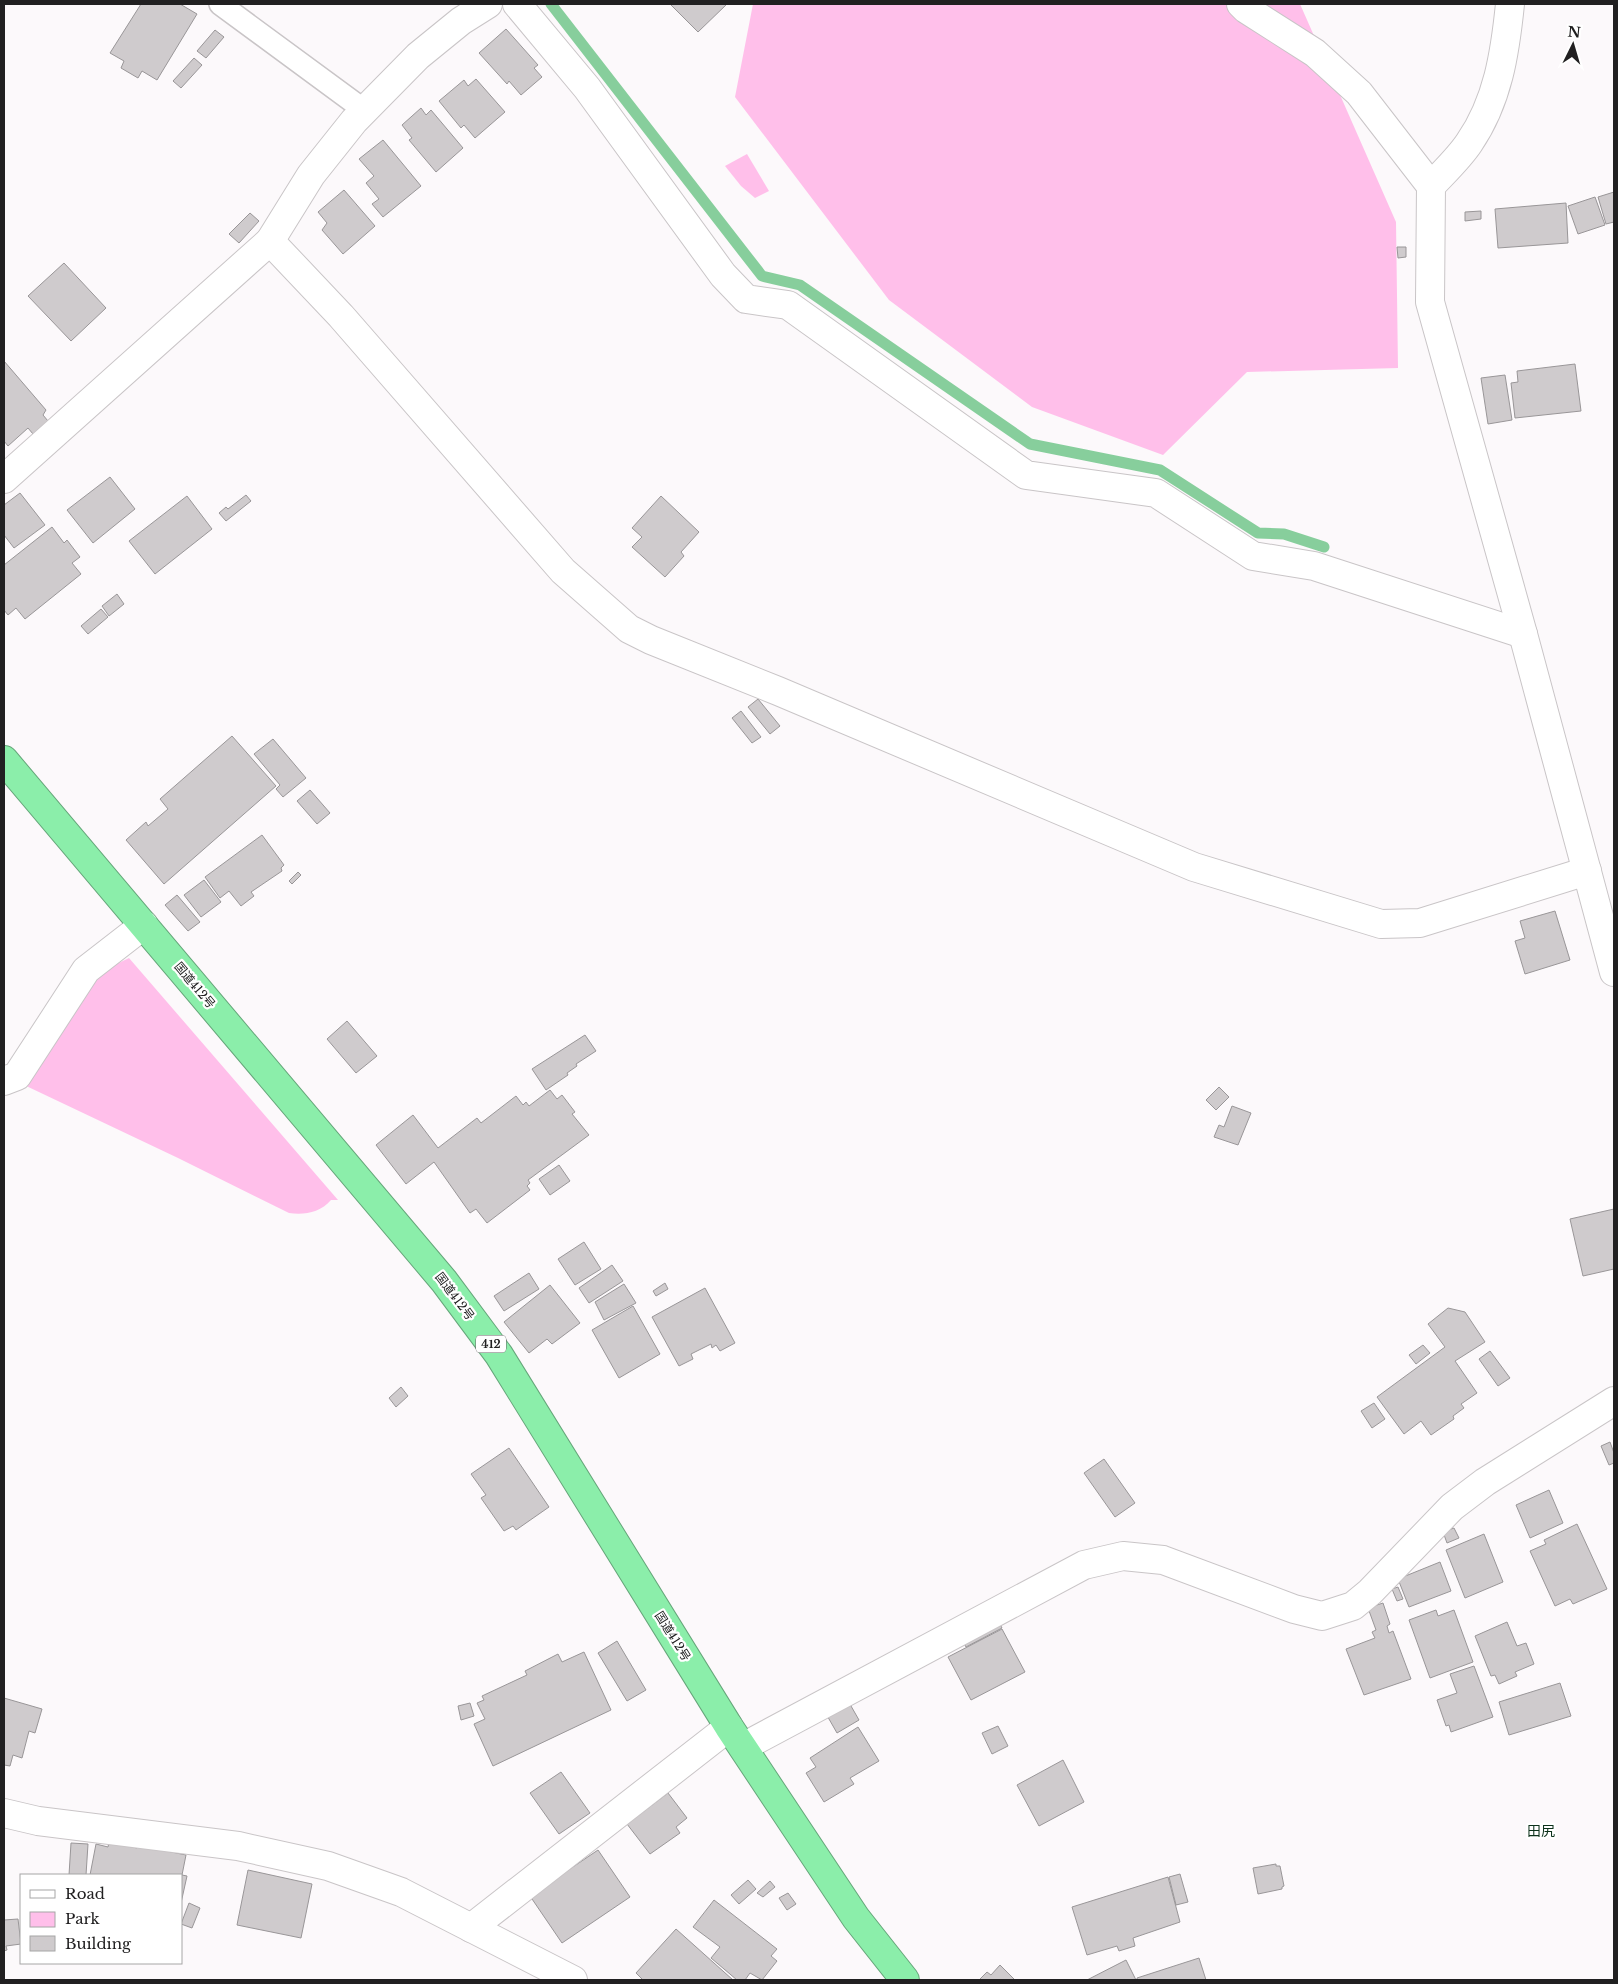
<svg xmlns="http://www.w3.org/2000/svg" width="1618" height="1984" font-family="'Libre Baskerville','Noto Sans JP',serif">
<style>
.green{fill:#ffbfea}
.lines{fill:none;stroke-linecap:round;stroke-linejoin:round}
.stream{stroke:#87ce9c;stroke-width:11}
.building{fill:#cfcbcd;stroke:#999698}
.lane-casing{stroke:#c9c5c7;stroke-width:24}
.street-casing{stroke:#c9c5c7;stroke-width:30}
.highway-casing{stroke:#66a67a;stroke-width:30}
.lane{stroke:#fff;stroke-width:21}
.street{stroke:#fff;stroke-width:28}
.highway{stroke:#8beeaa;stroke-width:28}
.labels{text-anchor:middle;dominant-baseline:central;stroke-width:4.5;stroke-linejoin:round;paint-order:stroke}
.shield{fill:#fff;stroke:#646364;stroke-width:1}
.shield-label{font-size:11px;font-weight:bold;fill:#212021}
.street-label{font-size:12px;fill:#212021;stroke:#fff}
.neighbourhood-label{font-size:14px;fill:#0c321b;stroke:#fff}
</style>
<rect width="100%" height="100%" fill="#fcf9fb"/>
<!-- green -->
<g class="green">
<polygon points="753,4 1300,4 1396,222 1398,368 1247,372 1163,455 1032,407 889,300 735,97"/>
<polygon points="747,154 769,191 755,198 741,186 725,166"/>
<path d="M129,958L338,1200H331C320,1213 304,1215 289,1213L178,1158L22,1084L92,976Z"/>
</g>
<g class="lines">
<!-- stream -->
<polyline class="stream" points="551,4 762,276 800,285 1030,444 1160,470 1258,533 1284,534 1324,547"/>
</g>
<!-- building -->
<g class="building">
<polygon points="141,4 180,4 197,14 157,80 142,71 138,78 121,68 124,61 110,53"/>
<polygon points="670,4 727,4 698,32"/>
<polygon points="506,29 538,65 534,68 542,77 521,95 509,81 507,84 479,53"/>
<polygon points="215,30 224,37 206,58 197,51"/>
<polygon points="194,58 202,65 181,88 173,81"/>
<polygon points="476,79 505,112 475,138 464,125 461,128 439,101 464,80 468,86"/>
<polygon points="421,108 426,115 431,110 463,148 436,172 409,140 412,138 402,125"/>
<polygon points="383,140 421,186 383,217 372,204 379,199 366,183 374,176 359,159"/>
<polygon points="344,190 375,226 343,254 322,230 327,223 318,212"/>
<polygon points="1614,192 1614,222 1606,224 1598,197"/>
<polygon points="1595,197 1605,225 1578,234 1568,206"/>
<polygon points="1566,203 1568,243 1498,248 1495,209"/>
<polygon points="1481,211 1481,219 1465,221 1465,212"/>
<polygon points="250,213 259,221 239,243 229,234"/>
<polygon points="1397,247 1406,247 1406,257 1398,258"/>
<polygon points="64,263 106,308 71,341 28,296"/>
<polygon points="4,361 46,410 43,415 48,421 33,434 28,428 8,446 4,441"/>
<polygon points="1575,364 1581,411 1515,418 1511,383 1518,382 1517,371"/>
<polygon points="1505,375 1512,420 1488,424 1481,378"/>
<polygon points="110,477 135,509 93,543 67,510"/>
<polygon points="20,493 45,525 14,548 4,535 4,505"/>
<polygon points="246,495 251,501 226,521 219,513 226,507 228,509"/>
<polygon points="187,496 212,529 155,574 129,541"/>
<polygon points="661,496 699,532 681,552 684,556 665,577 632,547 642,537 632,528"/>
<polygon points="52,527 64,543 67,540 80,557 72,563 81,574 25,619 16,608 8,615 4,610 4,565"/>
<polygon points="117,594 124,604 109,616 102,606"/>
<polygon points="101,609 108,617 88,634 81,626"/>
<polygon points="758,699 780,726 770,734 748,707"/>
<polygon points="741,711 761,737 752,743 732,718"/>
<polygon points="232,736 276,786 164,884 126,840 146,822 148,826 168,809 160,799"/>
<polygon points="273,739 306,778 283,797 276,789 280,785 254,754"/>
<polygon points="310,790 330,813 317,824 297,801"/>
<polygon points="262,835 284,865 281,868 282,871 251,892 254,896 241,906 229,891 220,898 205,877"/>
<polygon points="298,872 301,875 292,884 289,881"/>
<polygon points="204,880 221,902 201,917 184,895"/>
<polygon points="177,895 200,922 188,931 165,905"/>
<polygon points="1555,911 1570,960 1525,974 1515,941 1525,938 1520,921"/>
<polygon points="347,1021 377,1056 356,1073 327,1039"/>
<polygon points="585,1035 596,1051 576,1064 577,1066 567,1073 568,1075 546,1090 532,1069"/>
<polygon points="1219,1087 1229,1097 1216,1110 1206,1100"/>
<polygon points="550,1090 557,1099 562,1095 575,1112 572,1114 589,1135 528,1180 530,1183 527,1186 530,1190 487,1223 476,1209 470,1213 434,1162 406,1184 376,1145 413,1115 438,1148 477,1118 481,1123 516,1096 523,1105 526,1102 529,1106"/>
<polygon points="1232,1106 1251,1113 1238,1145 1214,1137 1219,1125 1224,1127"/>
<polygon points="559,1165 570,1181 550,1195 539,1179"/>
<polygon points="1614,1209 1614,1269 1583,1276 1570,1219"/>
<polygon points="584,1242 601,1269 575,1285 558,1259"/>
<polygon points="612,1265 623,1281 589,1303 579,1288"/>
<polygon points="529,1273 539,1289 504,1311 494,1296"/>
<polygon points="665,1283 668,1289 656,1296 653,1291"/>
<polygon points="624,1284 636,1303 604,1320 595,1302"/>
<polygon points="550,1285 580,1323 552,1344 547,1339 529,1353 504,1322"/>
<polygon points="705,1288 735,1343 720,1351 716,1345 712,1348 711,1344 691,1354 693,1359 679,1366 652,1317"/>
<polygon points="633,1306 660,1354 619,1378 592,1330"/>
<polygon points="1448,1308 1465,1312 1485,1342 1455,1361 1477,1393 1461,1404 1464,1408 1453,1416 1454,1419 1431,1435 1421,1421 1404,1434 1377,1397 1445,1347 1428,1324"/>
<polygon points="1423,1345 1430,1353 1416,1364 1409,1355"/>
<polygon points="1490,1351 1510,1378 1498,1386 1479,1359"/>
<polygon points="401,1387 408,1396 396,1407 389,1398"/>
<polygon points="1374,1403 1385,1419 1372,1428 1361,1411"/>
<polygon points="1610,1442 1614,1453 1614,1463 1609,1465 1601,1446"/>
<polygon points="509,1448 549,1507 516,1530 513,1526 504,1531 481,1498 486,1495 471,1474"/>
<polygon points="1104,1459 1135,1503 1115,1517 1084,1473"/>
<polygon points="1549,1490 1563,1523 1530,1538 1516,1505"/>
<polygon points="1577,1524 1607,1589 1573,1604 1570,1599 1555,1606 1530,1551 1546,1544 1544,1540"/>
<polygon points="1454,1528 1459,1538 1447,1543 1443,1532"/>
<polygon points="1484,1534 1503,1582 1465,1598 1446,1550"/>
<polygon points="1440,1562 1451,1591 1409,1607 1398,1579"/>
<polygon points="1398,1587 1403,1599 1397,1601 1392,1589"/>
<polygon points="1383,1603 1390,1624 1387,1626 1389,1633 1393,1631 1411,1679 1364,1695 1346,1649 1375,1638 1372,1632 1376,1630 1368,1608"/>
<polygon points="1436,1610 1438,1616 1454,1610 1473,1662 1430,1678 1409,1620"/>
<polygon points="994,1613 1002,1628 966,1647 958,1632"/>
<polygon points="1507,1622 1517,1646 1526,1643 1534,1664 1515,1672 1517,1676 1499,1684 1495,1675 1491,1676 1475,1636"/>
<polygon points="1002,1629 1025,1672 971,1700 948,1657"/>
<polygon points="617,1641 646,1690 627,1701 598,1653"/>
<polygon points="584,1652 611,1710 493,1766 474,1724 485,1719 477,1703 484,1700 482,1696 527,1675 525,1671 558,1654 562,1662"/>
<polygon points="1474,1666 1493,1717 1451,1732 1449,1725 1446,1726 1437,1700 1457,1693 1450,1674"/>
<polygon points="1560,1683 1571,1716 1509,1735 1499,1702"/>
<polygon points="4,1698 42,1709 35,1733 29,1731 22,1758 13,1755 10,1766 4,1765"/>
<polygon points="847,1699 859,1720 837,1733 825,1712"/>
<polygon points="470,1703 474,1716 461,1720 458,1706"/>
<polygon points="998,1726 1008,1746 992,1754 982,1733"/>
<polygon points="858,1727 879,1761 850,1778 854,1784 824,1802 806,1773 816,1767 810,1758"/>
<polygon points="1063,1760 1084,1802 1039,1826 1017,1785"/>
<polygon points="561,1772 590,1813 559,1834 530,1793"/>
<polygon points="668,1793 687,1818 676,1827 680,1833 650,1854 627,1824"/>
<polygon points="109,1842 137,1848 138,1845 186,1855 182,1875 187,1876 181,1903 181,1875 90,1875 96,1844 108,1847"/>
<polygon points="71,1843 88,1844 86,1875 69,1875"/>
<polygon points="598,1850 630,1897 562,1943 530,1896"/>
<polygon points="1276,1864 1276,1866 1280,1866 1284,1886 1282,1887 1282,1889 1258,1894 1253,1868"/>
<polygon points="248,1870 312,1884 301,1938 237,1925"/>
<polygon points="1180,1874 1188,1902 1176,1905 1169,1877"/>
<polygon points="1168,1877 1180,1922 1133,1938 1135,1946 1119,1951 1117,1946 1087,1955 1072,1907"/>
<polygon points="748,1880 756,1889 739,1904 731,1895"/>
<polygon points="770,1881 775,1887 763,1897 757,1893"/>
<polygon points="788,1893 796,1904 787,1910 779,1898"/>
<polygon points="714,1900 777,1949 771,1956 777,1961 762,1980 750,1973 745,1980 737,1980 711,1958 720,1947 693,1927"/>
<polygon points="189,1903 200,1908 192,1928 181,1924"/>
<polygon points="18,1919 21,1944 6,1946 7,1950 4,1951 4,1920"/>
<polygon points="676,1929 733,1980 643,1980 636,1973"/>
<polygon points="1199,1958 1206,1980 1137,1980 1137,1978"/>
<polygon points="1126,1960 1136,1980 1087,1980"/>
<polygon points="1000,1965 1015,1980 979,1980 987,1972 991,1975"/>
</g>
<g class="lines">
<!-- lane casing -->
<g class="lane-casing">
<polyline id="lane" points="220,4 364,110"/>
</g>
<!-- street casing -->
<g class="street-casing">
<g id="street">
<polyline points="517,4 587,88 723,275 746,299 788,305 1026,475 1156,493 1253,556 1314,566 1523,634"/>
<polyline points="1241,4 1246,9 1315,53 1359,93 1431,186"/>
<path d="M1510,4C1505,53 1498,101 1469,143C1459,158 1444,172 1431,186L1430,302L1523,634L1614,972"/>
<polyline points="270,241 311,175 354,121 418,56 461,21 488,4"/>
<polyline points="4,479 270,241 341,316 563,571 629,629 651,640 778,691 1194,867 1381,924 1420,923 1587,871"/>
<polyline points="4,1081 17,1076 86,970 144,925"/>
<polyline points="743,1747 1084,1565 1123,1556 1163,1560 1294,1609 1322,1616 1353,1606 1370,1592 1452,1507 1485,1482 1614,1401"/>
<polyline points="4,1813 38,1821 238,1846 328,1866 401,1892 573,1980"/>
<polyline points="471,1928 729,1727"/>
</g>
</g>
<!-- highway casing -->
<g class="highway-casing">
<polyline id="highway" points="4,760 444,1281 499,1355 729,1727 856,1918 905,1980"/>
</g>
<!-- lane -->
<use href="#lane" class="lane"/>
<!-- street -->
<use href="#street" class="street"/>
<!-- highway -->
<use href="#highway" class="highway"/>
</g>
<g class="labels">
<!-- shield labels -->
<rect class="shield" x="476" y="1335.5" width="30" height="17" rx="4"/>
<g class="shield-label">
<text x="491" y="1344">412</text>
</g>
<!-- street labels -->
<g class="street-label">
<text transform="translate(195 985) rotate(50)">国道412号</text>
<text transform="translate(455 1296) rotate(53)">国道412号</text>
<text transform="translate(673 1636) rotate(58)">国道412号</text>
</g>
<!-- neighbourhood labels -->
<g class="neighbourhood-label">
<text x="1541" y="1831">田尻</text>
</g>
</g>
<!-- border -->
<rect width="1618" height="1984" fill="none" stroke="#212021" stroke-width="10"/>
<!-- legend -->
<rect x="20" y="1874" width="162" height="90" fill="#ffffff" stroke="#a6a6a6"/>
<rect x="30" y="1890" width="25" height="8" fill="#ffffff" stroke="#a6a6a6"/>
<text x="65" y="1899" font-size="15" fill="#212021">Road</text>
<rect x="30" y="1912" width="25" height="15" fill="#ffbfea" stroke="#a6a6a6"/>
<text x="65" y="1924" font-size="15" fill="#212021">Park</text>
<rect x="30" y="1936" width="25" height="15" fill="#cfcbcd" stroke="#a6a6a6"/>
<text x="65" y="1949" font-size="15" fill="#212021">Building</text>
<!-- north arrow -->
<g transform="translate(1573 45) rotate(5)" stroke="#ffffff" stroke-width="4" paint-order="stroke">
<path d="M0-4L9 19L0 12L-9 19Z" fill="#212021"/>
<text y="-8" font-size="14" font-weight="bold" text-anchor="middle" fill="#212021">N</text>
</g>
</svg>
